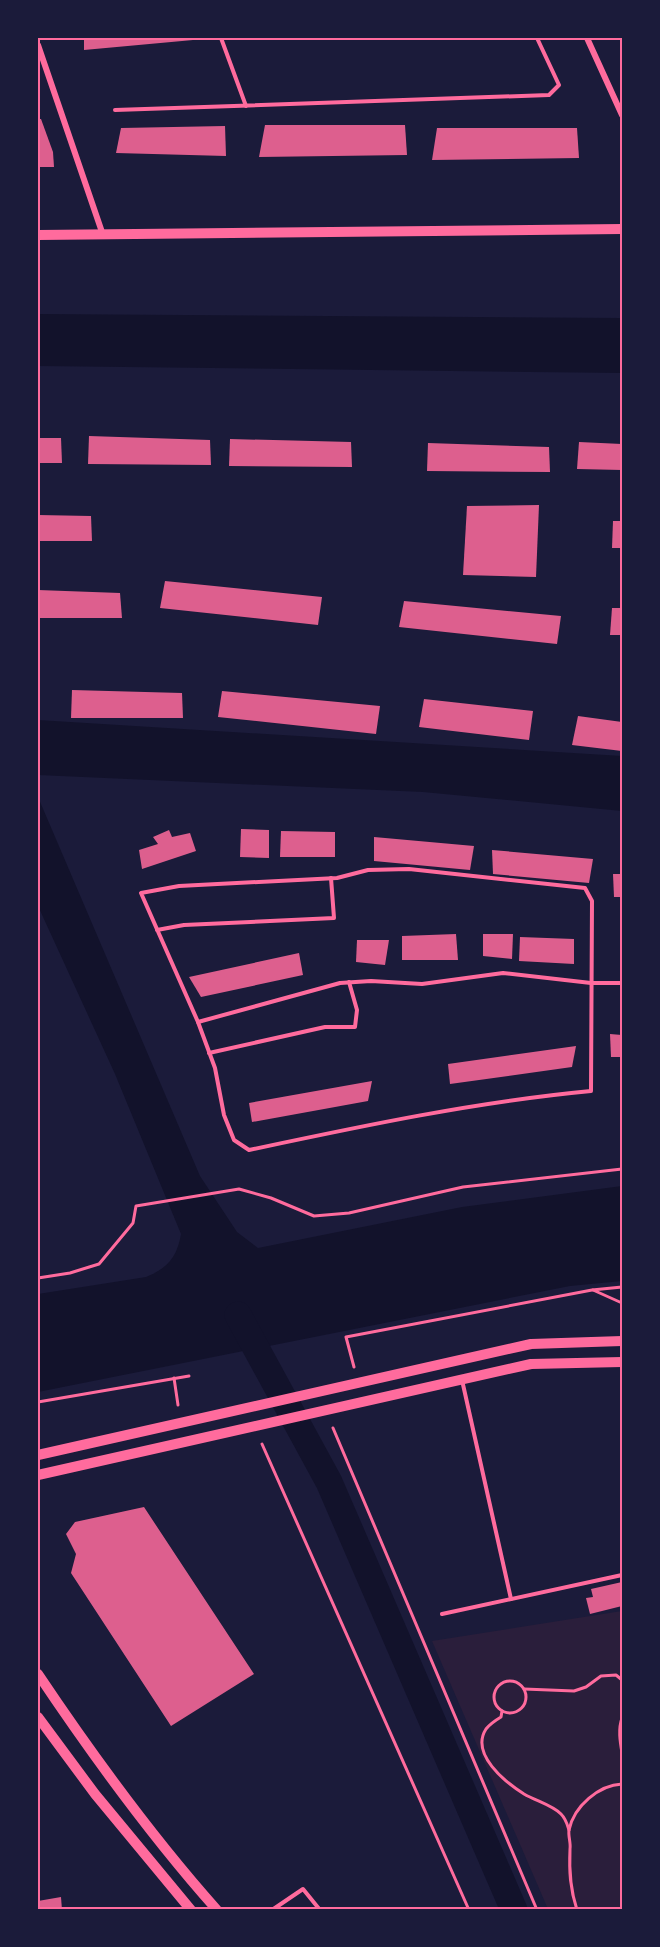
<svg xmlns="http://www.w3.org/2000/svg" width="660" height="1947" font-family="'Fira Sans',sans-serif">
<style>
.green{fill:#2a1e3b}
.water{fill:#12122b}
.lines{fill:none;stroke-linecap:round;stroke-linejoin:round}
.river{stroke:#12122b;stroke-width:27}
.building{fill:#dd5f8e}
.path{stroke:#ff6b9d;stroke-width:3}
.service{stroke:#ff6b9d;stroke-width:4}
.minor{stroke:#ff6b9d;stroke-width:6}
.tertiary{stroke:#ff6b9d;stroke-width:10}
.neatline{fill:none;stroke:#ff6b9d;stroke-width:2}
</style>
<rect width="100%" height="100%" fill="#1b1b3a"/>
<!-- green -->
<polygon class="green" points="622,1611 622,1909 548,1909 432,1641"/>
<!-- water -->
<g class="water">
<polygon points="38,314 622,318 622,373 38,366"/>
<polygon points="38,720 622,756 622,811 423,792 38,775"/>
<path d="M38,797L200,1176L237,1232L258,1248L462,1207L622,1186V1281L570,1286L38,1392V1294L146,1277C168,1268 177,1257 181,1234L115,1074L38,906Z"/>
</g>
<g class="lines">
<!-- river -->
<polyline class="river" points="238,1315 329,1482 514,1910"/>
</g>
<!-- building -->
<g class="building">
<polygon points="84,38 193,38 193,40 84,50"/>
<polygon points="38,119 41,119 53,152 54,167 38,167"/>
<polygon points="265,125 405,125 407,155 259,157"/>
<polygon points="225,126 226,156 116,153 121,128"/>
<polygon points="437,128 577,128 579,158 432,160"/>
<polygon points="89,436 210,440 211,465 88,464"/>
<polygon points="38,438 61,438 62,463 38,463"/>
<polygon points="230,439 351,442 352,467 229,466"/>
<polygon points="579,442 622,444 622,470 577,469"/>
<polygon points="428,443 549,447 550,472 427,471"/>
<polygon points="539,505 536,577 463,575 467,506"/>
<polygon points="38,515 91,516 92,541 38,541"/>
<polygon points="613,521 622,521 622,548 612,548"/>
<polygon points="165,581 322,597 318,625 160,608"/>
<polygon points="38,590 120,593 122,618 38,618"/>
<polygon points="404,601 561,616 557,644 399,627"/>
<polygon points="612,608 622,608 622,635 610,635"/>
<polygon points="72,690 182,693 183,718 71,718"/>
<polygon points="222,691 380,706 376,734 218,717"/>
<polygon points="424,699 533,711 529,740 419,727"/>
<polygon points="578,716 622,722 622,751 572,745"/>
<polygon points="241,829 269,830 269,858 240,857"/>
<polygon points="169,830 172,837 190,833 196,851 142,869 139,850 158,844 153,837"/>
<polygon points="281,831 335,832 335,857 280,857"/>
<polygon points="374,837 474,846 470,870 374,861"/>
<polygon points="492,850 593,859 589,883 493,874"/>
<polygon points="613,874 622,874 622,897 614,897"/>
<polygon points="456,934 458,960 402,960 402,936"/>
<polygon points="483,934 513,934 512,959 483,956"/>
<polygon points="520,937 574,939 574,964 519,961"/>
<polygon points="357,940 389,940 385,965 356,962"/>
<polygon points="299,953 303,975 201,997 189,977"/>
<polygon points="610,1034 622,1035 622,1057 611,1057"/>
<polygon points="576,1046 572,1067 450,1084 448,1064"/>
<polygon points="372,1081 368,1101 252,1122 249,1103"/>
<polygon points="144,1507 254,1674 171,1726 71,1573 76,1554 66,1534 75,1522"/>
<polygon points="622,1582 622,1606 590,1614 586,1598 593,1597 591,1589"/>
<polygon points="61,1897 62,1910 38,1910 38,1901"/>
</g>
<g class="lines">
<!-- path -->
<g class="path">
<polyline points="38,1278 70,1273 99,1264 133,1223 136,1206 239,1189 271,1198 314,1216 349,1213 463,1187 622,1169"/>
<polyline points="593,1290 622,1303"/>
<polyline points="354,1367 346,1337 592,1290 622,1287"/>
<polyline points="174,1378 178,1405"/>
<polyline points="38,1402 189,1376"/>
<polyline points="333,1428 537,1910"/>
<polyline points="262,1444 469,1910"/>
<circle cx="510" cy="1697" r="16"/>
<polyline points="524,1689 574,1691 586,1687 601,1676 616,1675 622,1680"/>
<path d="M502,1711L501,1717C496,1720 490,1724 486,1729C470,1754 505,1782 524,1794C536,1801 552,1805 561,1814C566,1819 567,1824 569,1830"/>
<path d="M622,1718C618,1729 620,1741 622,1753"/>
<path d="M577,1910C570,1889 569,1871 570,1849C571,1843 568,1836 569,1830C574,1806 599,1785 622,1784"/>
</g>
<!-- service -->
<g class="service">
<polyline points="221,38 246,106"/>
<polyline points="115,110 549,95 559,85 537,38"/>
<path d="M409,869L585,888L592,901L591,1091C475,1102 362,1126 249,1150L234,1140L224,1115L215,1068L198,1022L141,893L179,886L337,878L368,870Z"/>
<polyline points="157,930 184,925 334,918 331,878"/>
<polyline points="198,1022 340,983 371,981 422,984 503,973 591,983 622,983"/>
<polyline points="209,1053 325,1027 355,1027 357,1010 349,982"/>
<polyline points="462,1380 511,1599"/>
<polyline points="442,1614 622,1575"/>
<polyline points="272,1910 303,1889 320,1910"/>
</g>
<!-- minor -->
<g class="minor">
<polyline points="587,38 622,115"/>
<polyline points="38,45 103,235"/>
</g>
<!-- tertiary -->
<g class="tertiary">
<polyline points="38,235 622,229"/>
<polyline points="38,1455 531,1344 622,1341"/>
<polyline points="38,1475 531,1364 622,1362"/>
<path d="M38,1674C93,1756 151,1836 217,1910"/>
<polyline points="38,1717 95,1794 191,1910"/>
</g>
</g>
<!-- border -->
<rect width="660" height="1947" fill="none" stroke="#1b1b3a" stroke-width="78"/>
<rect x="39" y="39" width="582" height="1869" class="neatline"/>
</svg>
